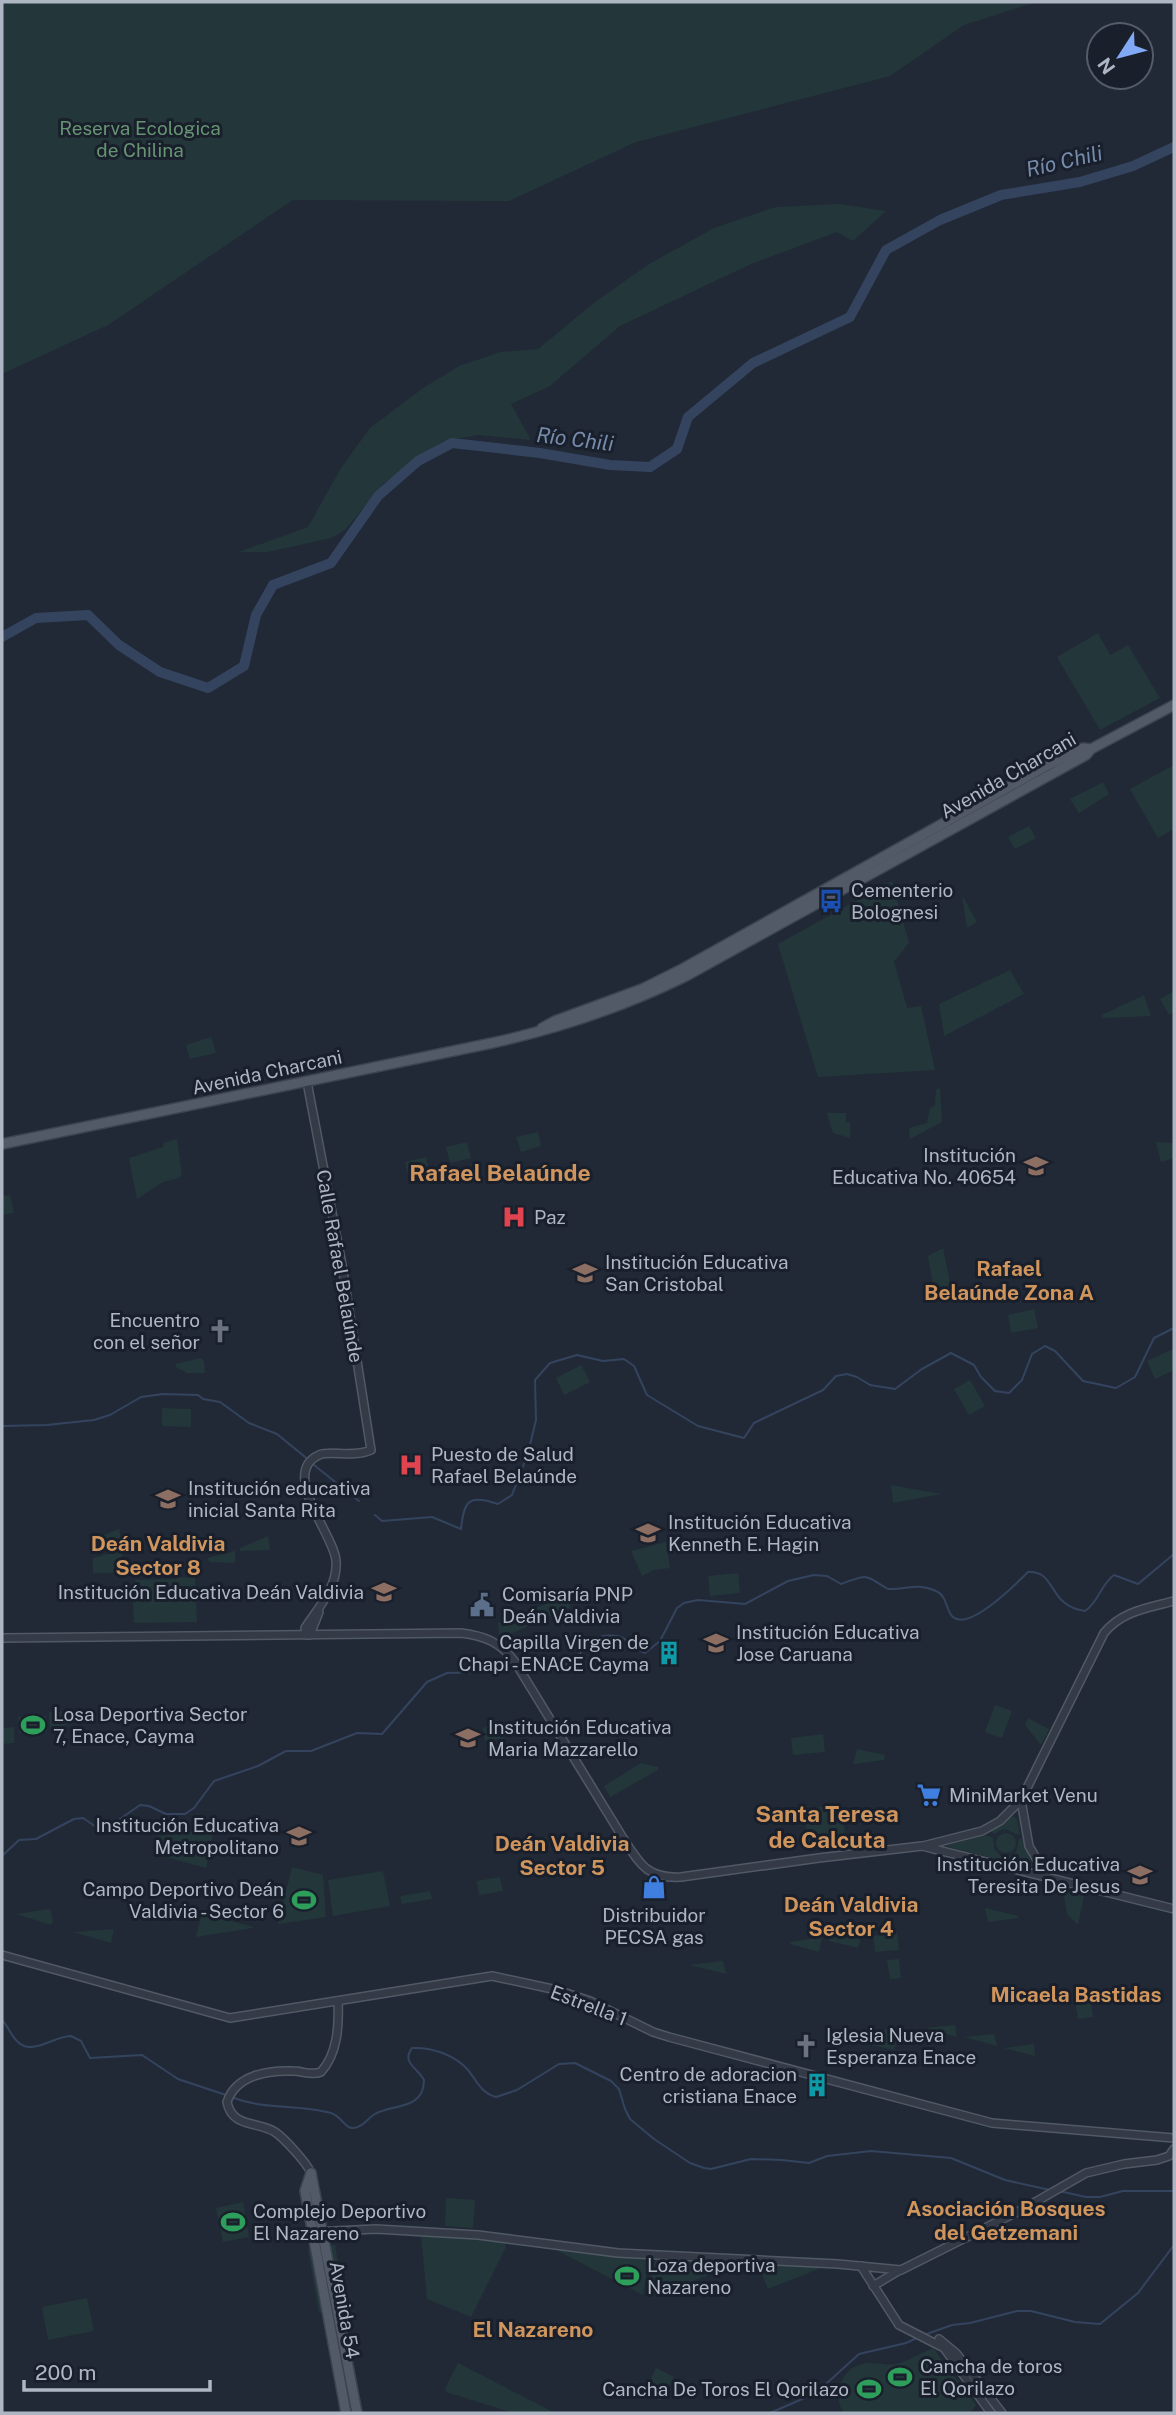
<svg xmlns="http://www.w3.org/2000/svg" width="1176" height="2415" font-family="'Public Sans',sans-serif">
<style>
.green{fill:#233639}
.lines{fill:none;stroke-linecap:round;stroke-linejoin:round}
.stream{stroke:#34445e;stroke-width:2}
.river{stroke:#34445e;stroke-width:10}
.minor-casing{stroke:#515965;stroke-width:10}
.major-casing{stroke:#3d4451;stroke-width:12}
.minor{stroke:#343b47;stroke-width:7}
.major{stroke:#525a68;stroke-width:9}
.labels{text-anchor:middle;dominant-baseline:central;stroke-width:6;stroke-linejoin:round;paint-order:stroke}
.park-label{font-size:19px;fill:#669473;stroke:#19202c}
.street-label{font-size:19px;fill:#aeb6c4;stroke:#19202c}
.poi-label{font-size:19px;fill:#aeb6c4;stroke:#19202c;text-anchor:start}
.water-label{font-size:21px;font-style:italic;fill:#768bac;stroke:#19202c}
.neighbourhood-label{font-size:21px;font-weight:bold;fill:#d0955d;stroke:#19202c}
.quarter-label{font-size:23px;font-weight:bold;fill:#d0955d;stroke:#19202c}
</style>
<rect width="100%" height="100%" fill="#212937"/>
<!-- green -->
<g class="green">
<polygon points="2,2 1036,2 964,25 890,76 636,142 509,201 293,200 108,325 2,374"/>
<polygon points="839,204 886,211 853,241 837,232 751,264 620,326 550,386 511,404 531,440 478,435 443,441 383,484 345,530 331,538 268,552 239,552 308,527 341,468 370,428 423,388 459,366 501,352 538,349 595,302 649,264 714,228 776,207"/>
<polygon points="1098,633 1110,655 1128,645 1160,698 1100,730 1057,657"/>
<polygon points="1174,765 1174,829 1158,838 1130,789"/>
<polygon points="1103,782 1109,794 1079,813 1070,799"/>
<polygon points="1029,826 1036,838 1015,849 1008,837"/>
<polygon points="892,881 909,943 894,961 907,1008 921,1006 935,1070 818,1077 778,944"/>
<polygon points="962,895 977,922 967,928"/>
<polygon points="1010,970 1024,994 944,1036 939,1004"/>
<polygon points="1174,991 1174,1012 1169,1015 1160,999"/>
<polygon points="1144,995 1151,1016 1103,1018 1102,1015"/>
<polygon points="211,1037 216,1053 190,1059 186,1045"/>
<polygon points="940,1088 942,1122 910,1139 909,1128 927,1123 930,1108 935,1106 936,1090"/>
<polygon points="827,1113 846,1113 846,1122 850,1123 850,1138 833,1133"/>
<polygon points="538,1132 541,1146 521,1152 516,1137"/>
<polygon points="177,1139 182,1174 179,1178 163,1182 137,1199 129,1158 163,1147 164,1143"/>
<polygon points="467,1142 471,1158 450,1163 446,1147"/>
<polygon points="1156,1142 1174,1143 1174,1158 1161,1162"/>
<polygon points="426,1157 430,1173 409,1178 405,1162"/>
<polygon points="10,1195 14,1213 2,1215 2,1196"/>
<polygon points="943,1248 951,1287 934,1290 928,1256"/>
<polygon points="1034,1309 1038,1328 1011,1333 1008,1315"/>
<polygon points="1173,1349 1174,1370 1155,1379 1147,1361"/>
<polygon points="201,1358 204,1361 205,1373 187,1373 176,1367 175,1364"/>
<polygon points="581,1365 590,1382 564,1395 556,1378"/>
<polygon points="970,1380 985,1406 969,1415 954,1389"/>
<polygon points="162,1408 191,1409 191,1427 162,1426"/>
<polygon points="891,1485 942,1494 893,1503"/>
<polygon points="119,1529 122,1543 92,1551 90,1540"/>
<polygon points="268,1536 270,1550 240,1551 240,1548"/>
<polygon points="666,1542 670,1568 654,1570 642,1576 631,1551"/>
<polygon points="122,1550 123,1573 93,1573 93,1558"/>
<polygon points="235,1551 235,1563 209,1562 208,1558"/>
<polygon points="738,1573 740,1593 710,1596 708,1576"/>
<polygon points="180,1577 195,1578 197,1622 134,1623 132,1582 135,1582 135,1580 176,1579"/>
<polygon points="566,1595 571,1607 508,1635 499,1636 498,1622 501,1623"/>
<polygon points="995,1705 1012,1711 1002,1738 985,1732"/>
<polygon points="91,1711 91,1716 50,1731 49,1712"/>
<polygon points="46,1716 47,1732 19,1733 18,1717"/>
<polygon points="1028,1718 1049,1729 1041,1745 1025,1725"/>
<polygon points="496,1722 505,1738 485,1741 483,1728"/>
<polygon points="14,1727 14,1743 2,1744 2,1728"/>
<polygon points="823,1734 825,1752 793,1755 791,1738"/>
<polygon points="857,1749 885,1755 884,1760 853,1764"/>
<polygon points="641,1763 658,1767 658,1770 610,1797 604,1786"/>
<polygon points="842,1804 846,1846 809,1848 804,1809"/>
<path d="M1013,1816L1017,1819L1020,1835C1011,1834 1006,1824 995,1834L991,1832Z"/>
<polygon points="214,1828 206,1868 155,1854 153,1837"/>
<circle cx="1006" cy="1843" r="10"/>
<polygon points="987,1835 993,1838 994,1849 1002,1857 1001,1860 945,1846"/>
<polygon points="1019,1839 1022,1839 1033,1866 1029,1867 1005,1861 1005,1857 1016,1853"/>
<polygon points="292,1867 323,1875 326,1917 278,1924"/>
<polygon points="383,1871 390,1906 333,1916 328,1880"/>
<polygon points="500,1877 503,1891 479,1895 477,1881"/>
<polygon points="1063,1890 1084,1896 1078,1925 1067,1914"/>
<polygon points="430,1891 432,1899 402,1904 400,1896"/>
<polygon points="985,1908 1018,1916 1018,1918 988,1922"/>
<polygon points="50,1909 53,1921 51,1925 16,1914"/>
<polygon points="202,1913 253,1927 253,1928 196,1937"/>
<polygon points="114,1929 111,1943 73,1932"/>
<polygon points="862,1933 858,1948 829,1941 829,1937"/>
<polygon points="897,1933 899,1950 875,1952 873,1936"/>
<polygon points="822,1937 819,1952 790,1944 791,1942"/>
<polygon points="899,1959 901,1978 890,1979 887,1960"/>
<polygon points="723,1961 726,1974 689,1965"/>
<polygon points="1089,1989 1093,2017 1078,2019 1074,1991"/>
<polygon points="955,2025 957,2037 926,2028"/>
<polygon points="899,2028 901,2030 894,2050 863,2043 865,2032"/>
<polygon points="994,2034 997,2046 964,2037"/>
<polygon points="1034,2044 1035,2056 1004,2048"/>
<polygon points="446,2198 475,2200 473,2228 445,2226"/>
<polygon points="243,2202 249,2237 223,2242 216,2208"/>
<polygon points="421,2234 504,2241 506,2247 471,2317 427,2299"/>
<polygon points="329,2245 335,2245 344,2297 338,2298"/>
<polygon points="313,2248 325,2312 319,2313 308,2249"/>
<polygon points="559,2248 649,2257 643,2295 558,2251"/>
<polygon points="656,2257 736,2261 737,2265 654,2295 647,2295"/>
<polygon points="757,2263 826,2266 768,2289"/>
<polygon points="87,2298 94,2331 48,2340 42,2307"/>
<path d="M933,2348L976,2405L970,2413H844C832,2397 840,2369 862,2364C873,2361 885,2366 896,2364C908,2361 921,2353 933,2348Z"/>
<polygon points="458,2363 460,2364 555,2413 513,2413 446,2392 445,2389"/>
<polygon points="656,2368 674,2377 661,2401 644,2393"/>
</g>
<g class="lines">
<!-- stream -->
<g class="stream">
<polyline points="2,1426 47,1425 94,1420 110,1415 141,1397 163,1394 198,1395 203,1399 220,1402 249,1423 277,1434 310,1461"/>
<polyline points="314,1465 359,1501"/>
<path d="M375,1515L382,1521L432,1517L461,1529C464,1500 469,1494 498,1504L512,1495L528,1453L536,1420L535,1380L550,1363L577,1355L603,1361L624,1359L634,1366L647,1395L698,1426L744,1438L754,1423L823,1390L836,1376L847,1374L857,1377L870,1385L895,1389L922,1369L951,1353L974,1365L981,1377L995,1391L1009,1393L1022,1380L1032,1354L1045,1346L1055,1351L1083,1381L1116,1388L1135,1377L1154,1338L1174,1328"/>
<path d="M540,1665C548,1665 559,1667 567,1664C587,1656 582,1632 617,1636C629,1638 634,1650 645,1653L660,1641L677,1608L684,1603L698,1600L745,1604L788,1581L814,1575L827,1576L841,1584C870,1573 864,1575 888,1589C907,1590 916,1582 936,1591C948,1596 945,1610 953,1617C969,1631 1016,1584 1028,1572C1057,1570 1047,1606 1085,1611C1098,1603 1101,1584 1114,1575L1138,1584L1174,1554"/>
<polyline points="2,1856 19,1840 36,1839 74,1819 83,1818 99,1829 110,1826 140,1805 149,1806 166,1814 185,1814 194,1808 214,1781 258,1766 286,1751 311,1751 357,1733 382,1734 427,1682 447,1673 485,1672 506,1666"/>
<path d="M2,2020C8,2026 11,2036 18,2042C32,2056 54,2036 71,2036L81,2041L90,2058L142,2055L178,2079L229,2096"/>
<path d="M234,2098C265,2110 299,2104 331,2113C341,2116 345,2128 352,2128C361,2129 368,2118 375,2114C393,2104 424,2110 424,2080C418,2068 401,2063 412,2048C432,2047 455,2055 468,2070C477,2081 481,2093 496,2097L517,2090L559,2064L575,2063L611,2081L619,2089L625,2109L630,2119L654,2139L690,2163L704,2168L711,2169L751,2159L782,2160L809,2163L827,2156L871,2151L951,2158L1005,2180L1050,2190"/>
<polyline points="1059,2191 1086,2197 1100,2197 1123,2191 1174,2191"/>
<polyline points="924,2335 952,2325 970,2323 1017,2311 1031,2311 1075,2322 1100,2324 1138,2293 1174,2245"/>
<polyline points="770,2413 816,2393 859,2354 906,2343 919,2337"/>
</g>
<!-- river -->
<polyline class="river" points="2,637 36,618 88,615 119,645 160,672 208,688 244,666 256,615 273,585 331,563 378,496 418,461 452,443 540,453 610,465 650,467 677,449 688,417 753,363 850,317 886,250 940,220 1001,195 1080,182 1133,166 1174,147"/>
<!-- minor casing -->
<g class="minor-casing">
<g id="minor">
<path d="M307,1082L342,1265L371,1450C353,1458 330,1450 319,1455C279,1473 335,1536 336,1561C338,1587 318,1608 305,1628L307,1635"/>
<polyline points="310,1635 319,1612"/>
<path d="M2,1638L461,1633C485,1636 500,1642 515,1662L623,1838C640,1864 647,1879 681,1877L819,1858L922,1846L1174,1909"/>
<polyline points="1021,1800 1029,1846 1047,1877"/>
<path d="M923,1846L982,1831L1000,1821L1021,1800L1104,1633C1122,1611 1148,1608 1174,1601"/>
<polyline points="2,1955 230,2018 492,1976 557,1990 590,2001 653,2032 669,2037 992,2123 1174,2138"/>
<path d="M311,2173C307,2163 284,2138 275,2132C257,2121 232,2128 227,2102C236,2075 268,2070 293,2071C303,2071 311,2076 321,2072C338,2053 339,2025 338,2001"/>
<polyline points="314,2232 376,2229 478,2235 618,2253 838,2264 901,2270 1023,2209 1086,2173 1124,2164 1157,2160 1169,2156 1174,2149"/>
<polyline points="861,2266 899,2325 944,2348 991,2413"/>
<polyline points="873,2286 900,2270"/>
<polyline points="939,2339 956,2353 1002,2413"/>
</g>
</g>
<!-- major casing -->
<g class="major-casing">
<g id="major">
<polyline points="542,1028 555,1021 642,989 684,968 1046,766 1083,748 1091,749"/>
<path d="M2,1144L492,1043C560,1028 623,1007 686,976L1086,755L1091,749L1174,705"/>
<polyline points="311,2173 305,2191 346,2413"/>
<polyline points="311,2173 357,2413"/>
</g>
</g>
<!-- minor -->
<use href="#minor" class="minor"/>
<!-- major -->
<use href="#major" class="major"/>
</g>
<!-- icons -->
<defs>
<g id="bus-bare" transform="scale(1.89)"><path d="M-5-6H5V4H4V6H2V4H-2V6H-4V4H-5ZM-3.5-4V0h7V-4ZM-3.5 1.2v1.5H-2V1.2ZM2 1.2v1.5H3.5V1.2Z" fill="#1a4fb4" stroke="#19202c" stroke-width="2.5" paint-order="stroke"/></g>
<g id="school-bare" transform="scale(1.89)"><path d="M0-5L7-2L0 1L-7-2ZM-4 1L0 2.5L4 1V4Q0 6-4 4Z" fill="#8d6e63" stroke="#19202c" stroke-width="2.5" paint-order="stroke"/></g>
<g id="hospital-bare" transform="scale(1.89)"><path d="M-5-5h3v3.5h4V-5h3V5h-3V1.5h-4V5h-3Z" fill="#e0444e" stroke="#19202c" stroke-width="2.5" paint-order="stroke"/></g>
<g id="church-bare" transform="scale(1.89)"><path d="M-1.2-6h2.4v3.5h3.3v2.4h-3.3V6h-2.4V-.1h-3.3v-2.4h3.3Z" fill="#6b7280" stroke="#19202c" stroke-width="2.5" paint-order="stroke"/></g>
<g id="civic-bare" transform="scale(1.89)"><path d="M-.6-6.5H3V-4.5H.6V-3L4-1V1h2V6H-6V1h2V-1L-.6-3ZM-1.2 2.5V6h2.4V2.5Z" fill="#5c6f8a" stroke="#19202c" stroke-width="2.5" paint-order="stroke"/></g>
<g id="building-bare" transform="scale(1.89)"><path d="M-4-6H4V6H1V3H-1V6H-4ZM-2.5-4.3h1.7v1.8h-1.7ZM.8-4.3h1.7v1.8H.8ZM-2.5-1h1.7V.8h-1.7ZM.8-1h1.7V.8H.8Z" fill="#0f9aa8" stroke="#19202c" stroke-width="2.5" paint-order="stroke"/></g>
<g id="stadium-bare" transform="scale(1.89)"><path d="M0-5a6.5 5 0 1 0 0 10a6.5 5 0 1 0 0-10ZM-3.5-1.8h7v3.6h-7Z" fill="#2e9e5b" stroke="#19202c" stroke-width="2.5" paint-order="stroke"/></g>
<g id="supermarket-bare" transform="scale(1.89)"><path d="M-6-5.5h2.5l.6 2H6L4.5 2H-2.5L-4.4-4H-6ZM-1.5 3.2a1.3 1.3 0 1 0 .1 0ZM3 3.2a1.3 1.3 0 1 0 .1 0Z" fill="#3f7fe0" stroke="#19202c" stroke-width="2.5" paint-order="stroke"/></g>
<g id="shop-bare" transform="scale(1.89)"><path d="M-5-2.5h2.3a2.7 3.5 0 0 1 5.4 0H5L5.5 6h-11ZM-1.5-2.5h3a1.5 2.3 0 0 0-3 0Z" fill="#3f7fe0" stroke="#19202c" stroke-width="2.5" paint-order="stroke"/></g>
</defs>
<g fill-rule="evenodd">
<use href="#bus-bare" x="831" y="901"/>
<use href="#school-bare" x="1036" y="1166"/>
<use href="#hospital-bare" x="514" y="1217"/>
<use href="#school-bare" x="585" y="1273"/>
<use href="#church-bare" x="220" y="1331"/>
<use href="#hospital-bare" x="411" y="1465"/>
<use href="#school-bare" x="168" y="1499"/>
<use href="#school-bare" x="648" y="1533"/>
<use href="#school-bare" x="384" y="1592"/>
<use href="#civic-bare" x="482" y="1605"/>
<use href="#school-bare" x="716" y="1643"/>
<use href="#building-bare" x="669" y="1653"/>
<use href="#stadium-bare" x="33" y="1725"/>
<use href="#school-bare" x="468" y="1738"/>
<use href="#supermarket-bare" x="929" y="1795"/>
<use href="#school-bare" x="299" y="1836"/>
<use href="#school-bare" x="1140" y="1875"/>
<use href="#shop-bare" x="654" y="1887"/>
<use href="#stadium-bare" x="304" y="1900"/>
<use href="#church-bare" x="806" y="2046"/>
<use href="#building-bare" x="817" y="2085"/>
<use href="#stadium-bare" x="233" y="2222"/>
<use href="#stadium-bare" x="627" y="2276"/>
<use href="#stadium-bare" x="900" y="2377"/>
<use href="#stadium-bare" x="869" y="2389"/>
</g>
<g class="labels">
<!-- park labels -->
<g class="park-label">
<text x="140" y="128">Reserva Ecologica<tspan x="140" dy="22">de Chilina</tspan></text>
</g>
<!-- street labels -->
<g class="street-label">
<text transform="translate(1008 775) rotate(-30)">Avenida Charcani</text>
<text transform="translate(267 1072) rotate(-12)">Avenida Charcani</text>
<text transform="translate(340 1266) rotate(80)">Calle Rafael Belaúnde</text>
<text transform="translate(589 2005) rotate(21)">Estrella 1</text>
<text transform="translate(345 2310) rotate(80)">Avenida 54</text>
</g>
<!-- poi labels -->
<g class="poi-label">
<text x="851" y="890">Cementerio<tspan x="851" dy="22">Bolognesi</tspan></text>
<text x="1016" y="1155" text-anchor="end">Institución<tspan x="1016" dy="22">Educativa No. 40654</tspan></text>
<text x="534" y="1217">Paz</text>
<text x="605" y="1262">Institución Educativa<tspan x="605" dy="22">San Cristobal</tspan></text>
<text x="200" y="1320" text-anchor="end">Encuentro<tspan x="200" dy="22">con el señor</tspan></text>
<text x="431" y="1454">Puesto de Salud<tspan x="431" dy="22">Rafael Belaúnde</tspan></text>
<text x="188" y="1488">Institución educativa<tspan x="188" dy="22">inicial Santa Rita</tspan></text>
<text x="668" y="1522">Institución Educativa<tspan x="668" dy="22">Kenneth E. Hagin</tspan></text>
<text x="364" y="1592" text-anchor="end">Institución Educativa Deán Valdivia</text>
<text x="502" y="1594">Comisaría PNP<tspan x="502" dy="22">Deán Valdivia</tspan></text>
<text x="736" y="1632">Institución Educativa<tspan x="736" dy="22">Jose Caruana</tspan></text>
<text x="649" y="1642" text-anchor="end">Capilla Virgen de<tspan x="649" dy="22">Chapi - ENACE Cayma</tspan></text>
<text x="53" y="1714">Losa Deportiva Sector<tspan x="53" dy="22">7, Enace, Cayma</tspan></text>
<text x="488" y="1727">Institución Educativa<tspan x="488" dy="22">Maria Mazzarello</tspan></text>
<text x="949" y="1795">MiniMarket Venu</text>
<text x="279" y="1825" text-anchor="end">Institución Educativa<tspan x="279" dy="22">Metropolitano</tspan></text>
<text x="1120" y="1864" text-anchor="end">Institución Educativa<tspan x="1120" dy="22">Teresita De Jesus</tspan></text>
<text x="284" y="1889" text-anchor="end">Campo Deportivo Deán<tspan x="284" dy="22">Valdivia - Sector 6</tspan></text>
<text x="654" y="1915" text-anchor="middle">Distribuidor<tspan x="654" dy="22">PECSA gas</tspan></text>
<text x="826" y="2035">Iglesia Nueva<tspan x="826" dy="22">Esperanza Enace</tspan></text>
<text x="797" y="2074" text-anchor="end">Centro de adoracion<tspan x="797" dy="22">cristiana Enace</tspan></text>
<text x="253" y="2211">Complejo Deportivo<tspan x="253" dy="22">El Nazareno</tspan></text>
<text x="647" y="2265">Loza deportiva<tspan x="647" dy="22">Nazareno</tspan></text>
<text x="920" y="2366">Cancha de toros<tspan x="920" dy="22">El Qorilazo</tspan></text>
<text x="849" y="2389" text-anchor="end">Cancha De Toros El Qorilazo</text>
</g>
<!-- water labels -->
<g class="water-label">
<text transform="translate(1064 161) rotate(-13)">Río Chili</text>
<text transform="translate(575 439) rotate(7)">Río Chili</text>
</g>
<!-- neighbourhood labels -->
<g class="neighbourhood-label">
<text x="1009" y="1268">Rafael<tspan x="1009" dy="24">Belaúnde Zona A</tspan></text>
<text x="158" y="1543">Deán Valdivia<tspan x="158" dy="24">Sector 8</tspan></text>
<text x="562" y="1843">Deán Valdivia<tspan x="562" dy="24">Sector 5</tspan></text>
<text x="851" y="1904">Deán Valdivia<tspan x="851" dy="24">Sector 4</tspan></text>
<text x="1076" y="1994">Micaela Bastidas</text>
<text x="1006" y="2208">Asociación Bosques<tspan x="1006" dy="24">del Getzemani</tspan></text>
<text x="533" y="2329">El Nazareno</text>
</g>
<!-- quarter labels -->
<g class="quarter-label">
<text x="500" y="1172">Rafael Belaúnde</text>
<text x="827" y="1813">Santa Teresa<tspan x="827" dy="26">de Calcuta</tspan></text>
</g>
</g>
<!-- border -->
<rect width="1176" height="2415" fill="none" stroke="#aeb6c4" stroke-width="7"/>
<!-- north arrow -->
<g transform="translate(1120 56) rotate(234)"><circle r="33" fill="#19202c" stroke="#555c69" stroke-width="2"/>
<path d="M0-5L12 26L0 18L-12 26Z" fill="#82a9f5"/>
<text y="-10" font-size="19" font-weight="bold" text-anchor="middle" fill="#aeb6c4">N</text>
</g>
<!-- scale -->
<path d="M24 2380v10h186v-10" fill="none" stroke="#aeb6c4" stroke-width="3.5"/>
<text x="35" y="2380" font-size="21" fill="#aeb6c4" stroke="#19202c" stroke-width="5" paint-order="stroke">200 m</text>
</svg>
